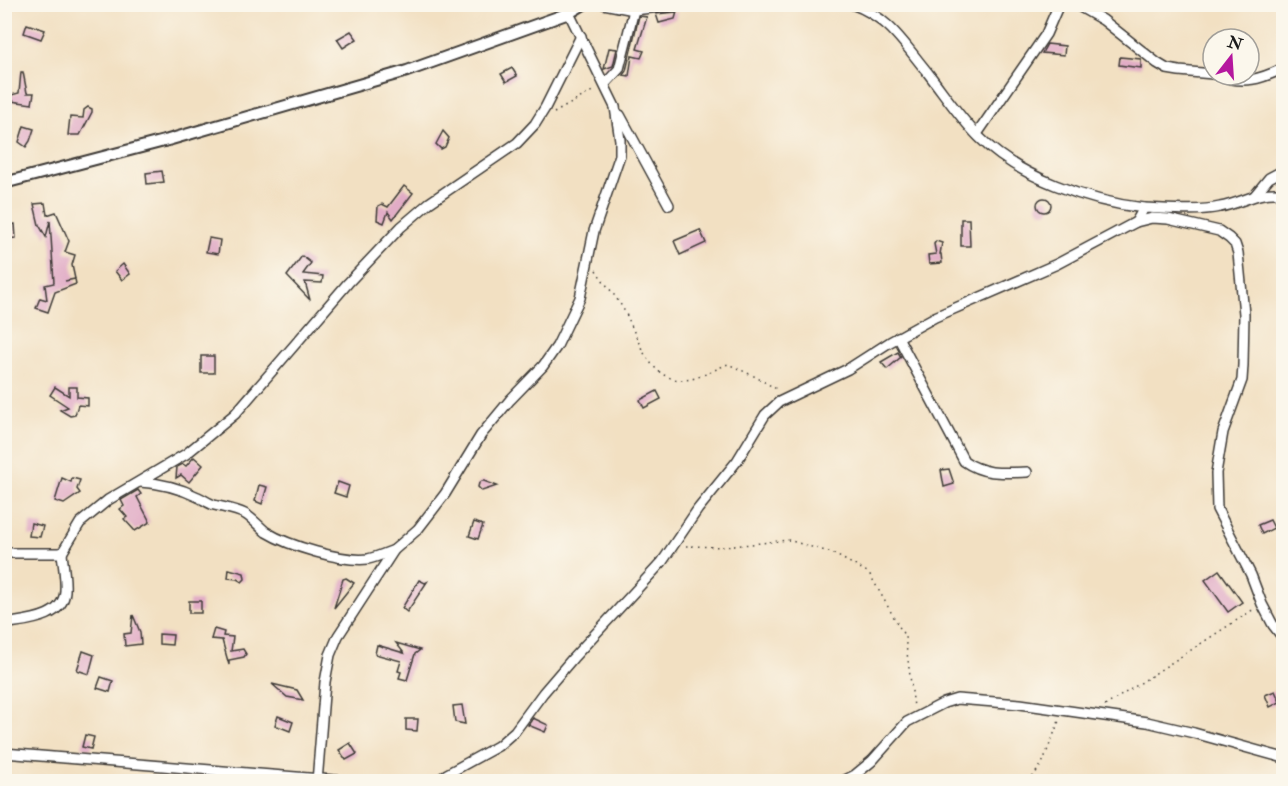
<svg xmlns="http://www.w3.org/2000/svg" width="1288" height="786" font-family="'IM FELL Double Pica',serif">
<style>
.building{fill:#e1acc6}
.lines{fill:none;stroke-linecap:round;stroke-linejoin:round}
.minor-casing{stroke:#3c3935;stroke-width:12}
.tertiary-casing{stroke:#3c3935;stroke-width:14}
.path{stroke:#3c3935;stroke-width:1.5;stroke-dasharray:1.5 4.5;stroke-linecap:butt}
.minor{stroke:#fff;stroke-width:9}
.tertiary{stroke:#fff;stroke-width:10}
</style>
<rect width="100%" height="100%" fill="#fbf7ec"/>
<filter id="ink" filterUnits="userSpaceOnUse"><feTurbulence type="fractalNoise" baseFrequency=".0167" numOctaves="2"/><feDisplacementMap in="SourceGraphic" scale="12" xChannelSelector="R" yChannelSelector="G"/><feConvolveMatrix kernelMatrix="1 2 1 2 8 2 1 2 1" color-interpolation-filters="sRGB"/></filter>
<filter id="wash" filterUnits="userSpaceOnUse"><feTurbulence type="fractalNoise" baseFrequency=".008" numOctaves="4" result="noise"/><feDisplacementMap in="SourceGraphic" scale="24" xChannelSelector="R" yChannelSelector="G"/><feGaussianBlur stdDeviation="1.35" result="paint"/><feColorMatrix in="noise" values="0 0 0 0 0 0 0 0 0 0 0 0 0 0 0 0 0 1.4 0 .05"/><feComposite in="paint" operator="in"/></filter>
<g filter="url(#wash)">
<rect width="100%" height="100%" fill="#f2e0c2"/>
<g id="blocks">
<!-- building -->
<g class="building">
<polygon points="677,12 675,19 659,23 656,14"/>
<polygon points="639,16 647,17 637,49 644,51 641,58 632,56 629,76 623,75 626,71"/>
<polygon points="27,24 45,30 41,39 24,33"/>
<polygon points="351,31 357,39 343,48 337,39"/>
<polygon points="1047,44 1065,46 1064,55 1042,53"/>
<polygon points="609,48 617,49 613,66 604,69"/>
<polygon points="1120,57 1141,59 1141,68 1119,65"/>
<polygon points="512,68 517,76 506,82 501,74"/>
<polygon points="21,72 23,72 27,93 34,93 32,104 4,100 4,97 19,93"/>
<polygon points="88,107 92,109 92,112 80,135 68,135 70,117 83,118 84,110"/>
<polygon points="24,126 34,129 30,141 26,147 19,142"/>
<polygon points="443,131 449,138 445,147 441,149 436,144"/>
<polygon points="162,171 164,182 147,184 146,173"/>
<polygon points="404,186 413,193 393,219 388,212 384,223 377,220 378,206 382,204 388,207"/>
<circle cx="1044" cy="205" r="7"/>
<polygon points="45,203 47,215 56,212 69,241 65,252 75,255 72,265 75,279 65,281 75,279 76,284 55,292 48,312 36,308 40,298 47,300 45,285 54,283 50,221 46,237 39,225 34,204"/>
<polygon points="961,219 969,219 970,246 961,246"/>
<polygon points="15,224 16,238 4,239 4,225"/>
<polygon points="700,230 706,243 680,255 674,241"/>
<polygon points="209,238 220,240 218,254 206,252"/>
<polygon points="936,241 942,243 940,254 941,254 942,263 929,264 928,255 936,254 934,244"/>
<polygon points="302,256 311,263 303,274 323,276 322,283 305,282 310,300 287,276"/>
<polygon points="123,264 130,274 122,280 115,271"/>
<polygon points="898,352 901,357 887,369 881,362"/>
<rect x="201" y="356" width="13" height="17"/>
<polygon points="55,387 69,396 69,387 77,387 77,397 88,398 88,406 78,405 75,415 70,416 60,410 68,407 50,395"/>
<polygon points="657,391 661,399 644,408 640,400"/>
<polygon points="194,457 203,465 189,482 181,475 176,478 177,467 183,464 186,466"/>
<polygon points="949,469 954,484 944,487 941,470"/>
<polygon points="62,478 71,482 72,478 80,480 77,489 80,493 64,504 55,501"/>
<polygon points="482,481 484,481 497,486 482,491 478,487 479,483"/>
<polygon points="338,482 349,486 346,497 334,493"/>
<polygon points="259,485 267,487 262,504 255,501"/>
<polygon points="138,490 141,494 137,497 150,522 135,531 124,519 127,517 120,509 124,506 121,500"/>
<polygon points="1270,520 1274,528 1262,534 1258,525"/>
<polygon points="474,522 483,525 478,539 469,536"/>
<polygon points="31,523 43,526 40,537 29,536"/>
<polygon points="229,569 244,573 245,579 242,582 237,579 228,578"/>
<polygon points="1219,570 1242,602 1228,612 1205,580"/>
<polygon points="346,578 354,583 334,608 343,579"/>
<polygon points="419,580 425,583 427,582 407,612 402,608"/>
<rect x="189" y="601" width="12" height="12"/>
<polygon points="133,615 140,632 141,644 125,646 124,634 131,633"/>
<polygon points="214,629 224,632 223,636 233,637 231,651 243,649 246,654 244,657 229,660 229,665 222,640 211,639"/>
<polygon points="159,634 173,635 172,645 159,644"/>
<polygon points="396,643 420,650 415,654 407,680 399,678 401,672 398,671 401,661 375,654 377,645 404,653"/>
<polygon points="83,651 94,655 89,674 77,670"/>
<polygon points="101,677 113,681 110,692 97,688"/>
<polygon points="272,684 297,690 303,700 287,697"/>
<polygon points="1275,691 1280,702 1270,707 1265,695"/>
<polygon points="462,705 465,724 455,722 453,706"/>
<polygon points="278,716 293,722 290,731 275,725"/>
<polygon points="533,718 548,725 545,732 528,725"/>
<polygon points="406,719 418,719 417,731 406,730"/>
<polygon points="85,735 94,737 91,749 82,747"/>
<polygon points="350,743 357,754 346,760 339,750"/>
</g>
</g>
</g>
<g filter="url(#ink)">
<use href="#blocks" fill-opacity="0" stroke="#3c3935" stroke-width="1.5"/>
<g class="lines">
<!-- minor casing -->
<g class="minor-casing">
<g id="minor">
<polyline points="604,4 634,10 686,4"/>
<path d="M852,4C890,18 903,43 928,73C945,95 960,118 979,137C1018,177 1090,202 1144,208"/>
<polyline points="1075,4 1103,20 1157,63 1167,69 1179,71 1213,74"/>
<path d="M1219,75C1243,85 1261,79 1284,68"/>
<polyline points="605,84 619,69 634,10"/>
<polyline points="620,115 669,205"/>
<polyline points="977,134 1046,34 1059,4"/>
<polyline points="1255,195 1269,178 1284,170"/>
<path d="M1136,222L1144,208C1169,209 1196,212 1220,207C1243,203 1260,189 1284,194"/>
<path d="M898,337L964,461C984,475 1003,473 1027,472"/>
<path d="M140,482C159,483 180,488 198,497C203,499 208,503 214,505C225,508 235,509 245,514C253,519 259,526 266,532C289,546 342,562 368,559C377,557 386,553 394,550"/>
<polyline points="4,553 62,553 80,523 108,500 186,454 235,414 348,283 401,227 429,203 517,143 535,124 545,108 581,36"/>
<path d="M4,624C26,620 63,619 65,591C66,578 63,565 62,553"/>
<polyline points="4,753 358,782"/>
<polyline points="317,782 325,682 330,655 338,636 394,550 418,529 445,494 481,435 510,400 543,366 557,346 580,298 594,231 620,155 620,140 615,107 569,13"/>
<polyline points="437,782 447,774 498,746 515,731 543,693 573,658 662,562 698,509 737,461 765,415 779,402 848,369 890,342 935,317 1057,264 1136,222 1152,218 1168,219 1219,231 1229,238 1235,244 1238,253 1244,314 1243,365 1242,380 1223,432 1216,473 1217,509 1251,575 1262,604 1273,625 1284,639"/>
<polyline points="841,782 855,775 872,761 907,722 944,703 957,699 1020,704 1147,722 1194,733 1284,758"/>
</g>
</g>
<!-- tertiary casing -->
<g class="tertiary-casing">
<polyline id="tertiary" points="4,183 168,140 407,71 569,13 584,4"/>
</g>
<!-- path -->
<g class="path">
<polyline points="554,113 594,90"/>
<path d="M596,270C606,286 619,299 627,316C639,341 649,381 685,380C699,379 715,369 728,364L756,377L778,390"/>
<polyline points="686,546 724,547 788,540 832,553 869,573 905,637 914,707"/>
<polyline points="1105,706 1254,609"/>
<polyline points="1029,782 1042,764 1059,721"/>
</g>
<!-- minor -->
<use href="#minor" class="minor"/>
<!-- tertiary -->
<use href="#tertiary" class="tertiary"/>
</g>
</g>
<!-- margin -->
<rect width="1288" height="786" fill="none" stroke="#fbf7ec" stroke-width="24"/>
<!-- north arrow -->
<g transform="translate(1231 57) rotate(17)"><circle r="28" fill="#fbf7ec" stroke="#a29f99" stroke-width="1.5"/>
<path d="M0-4.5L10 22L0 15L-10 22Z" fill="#b5179e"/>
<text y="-9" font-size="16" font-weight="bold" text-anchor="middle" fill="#1c1c1c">N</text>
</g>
</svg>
